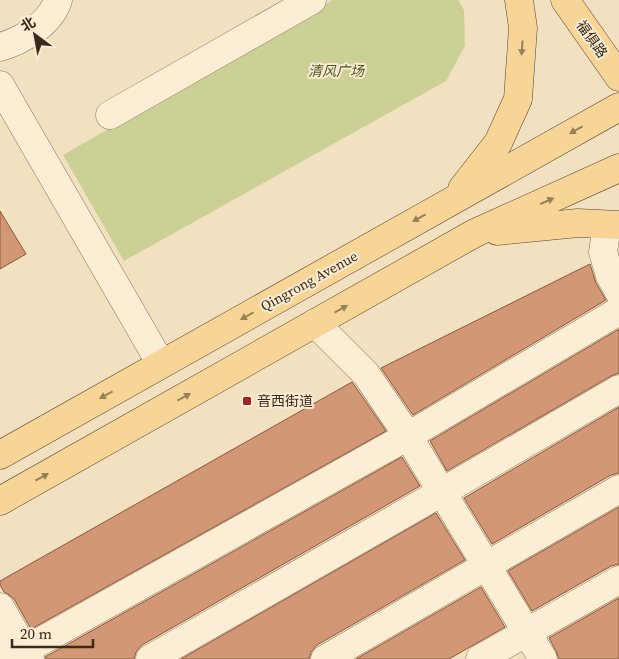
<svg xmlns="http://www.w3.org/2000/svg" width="619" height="659" font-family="'Source Serif 4','Noto Sans SC',serif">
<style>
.green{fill:#cbd094}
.building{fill:#d29774;stroke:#8d583b}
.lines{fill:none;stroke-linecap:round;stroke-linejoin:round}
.minor-casing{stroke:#8c7157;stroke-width:29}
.major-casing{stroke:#593f2c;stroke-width:29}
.minor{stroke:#fbeed5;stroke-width:28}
.major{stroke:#f7d596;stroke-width:28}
.oneway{fill:#988059}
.poi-dot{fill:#9f2329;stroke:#f8ebd1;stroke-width:2}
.labels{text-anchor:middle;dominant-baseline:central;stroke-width:4;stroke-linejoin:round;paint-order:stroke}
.street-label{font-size:14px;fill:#3a2a1c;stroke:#f8ebd1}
.park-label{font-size:14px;font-style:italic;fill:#4d5822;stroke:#f8ebd1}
.poi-label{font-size:14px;fill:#3a2a1c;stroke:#f8ebd1;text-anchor:start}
</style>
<rect width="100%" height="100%" fill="#f1e1c1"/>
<!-- green -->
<polygon class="green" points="333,0 458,0 464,10 465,46 446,81 124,261 63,155"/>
<!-- building -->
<g class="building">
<polygon points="0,211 26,254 0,269"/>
<polygon points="590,264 596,283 606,300 413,415 381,368"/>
<polygon points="619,329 619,373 611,376 447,471 430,441"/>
<polygon points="352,382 386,431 31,629 14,599 8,594 4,592 0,585 0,581"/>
<polygon points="619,407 619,473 611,475 492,544 464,498"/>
<polygon points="402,457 420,486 142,645 136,652 134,659 46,659 45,657"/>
<polygon points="619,507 619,564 611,566 532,611 508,571"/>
<polygon points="436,513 465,560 317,645 311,652 309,659 181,659"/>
<polygon points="481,587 505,627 449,659 356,659"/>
<polygon points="619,598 619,659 559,659 556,651 549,638"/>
</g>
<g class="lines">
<!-- minor casing -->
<g class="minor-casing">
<g id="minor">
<path d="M0,47C22,41 51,23 58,0"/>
<polyline points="0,85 161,364"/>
<polyline points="110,115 312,0"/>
<polyline points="607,225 603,252 610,276 619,292"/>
<polyline points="315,323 366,374 408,436 543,659"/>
<polyline points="0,607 30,659"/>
<polyline points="0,650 3,648 25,650 408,436 619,311"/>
<polyline points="150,659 442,492 619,389"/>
<polyline points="325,659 619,489"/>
<polyline points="480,659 619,580"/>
</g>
</g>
<!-- major casing -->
<g class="major-casing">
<g id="major">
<polyline points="565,0 619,77"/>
<polyline points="462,189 498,143 518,99 523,28 519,0"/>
<polyline points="497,231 578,223 619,225"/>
<polyline points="0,455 619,107"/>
<polyline points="0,501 475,233 619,168"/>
</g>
</g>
<!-- minor -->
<use href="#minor" class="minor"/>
<!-- major -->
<use href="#major" class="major"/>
</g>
<!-- one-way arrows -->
<defs><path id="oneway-solid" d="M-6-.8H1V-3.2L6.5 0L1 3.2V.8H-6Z" transform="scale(1.25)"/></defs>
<g class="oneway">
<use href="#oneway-solid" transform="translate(522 48) rotate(94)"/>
<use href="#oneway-solid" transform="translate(576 130) rotate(151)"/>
<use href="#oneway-solid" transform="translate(547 201) rotate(-24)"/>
<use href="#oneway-solid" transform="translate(419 218) rotate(151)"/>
<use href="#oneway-solid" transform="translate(341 309) rotate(-29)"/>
<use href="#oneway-solid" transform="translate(247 316) rotate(151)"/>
<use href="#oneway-solid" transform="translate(106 395) rotate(151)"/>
<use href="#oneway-solid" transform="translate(184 397) rotate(-29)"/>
<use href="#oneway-solid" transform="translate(42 477) rotate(-29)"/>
</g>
<!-- markers -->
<rect class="poi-dot" x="242" y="396" width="10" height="10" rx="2.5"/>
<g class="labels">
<!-- street labels -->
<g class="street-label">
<text transform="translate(592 39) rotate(55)">福俱路</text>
<text transform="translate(309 281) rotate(-29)">Qingrong Avenue</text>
</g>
<!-- park labels -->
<g class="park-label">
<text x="336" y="71">清风广场</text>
</g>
<!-- poi labels -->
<g class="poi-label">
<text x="257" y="401">音西街道</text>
</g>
</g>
<!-- north arrow -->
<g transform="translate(35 35) rotate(328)" stroke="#f8ebd1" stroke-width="4" paint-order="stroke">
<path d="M0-4L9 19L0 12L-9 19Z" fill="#3a2a1c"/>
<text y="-8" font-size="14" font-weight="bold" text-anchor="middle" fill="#3a2a1c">北</text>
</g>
<!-- scale -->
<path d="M12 639v8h81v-8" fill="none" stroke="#3a2a1c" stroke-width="2.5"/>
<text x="20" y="639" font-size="15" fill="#3a2a1c" stroke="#f8ebd1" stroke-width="4" paint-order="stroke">20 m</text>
</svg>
